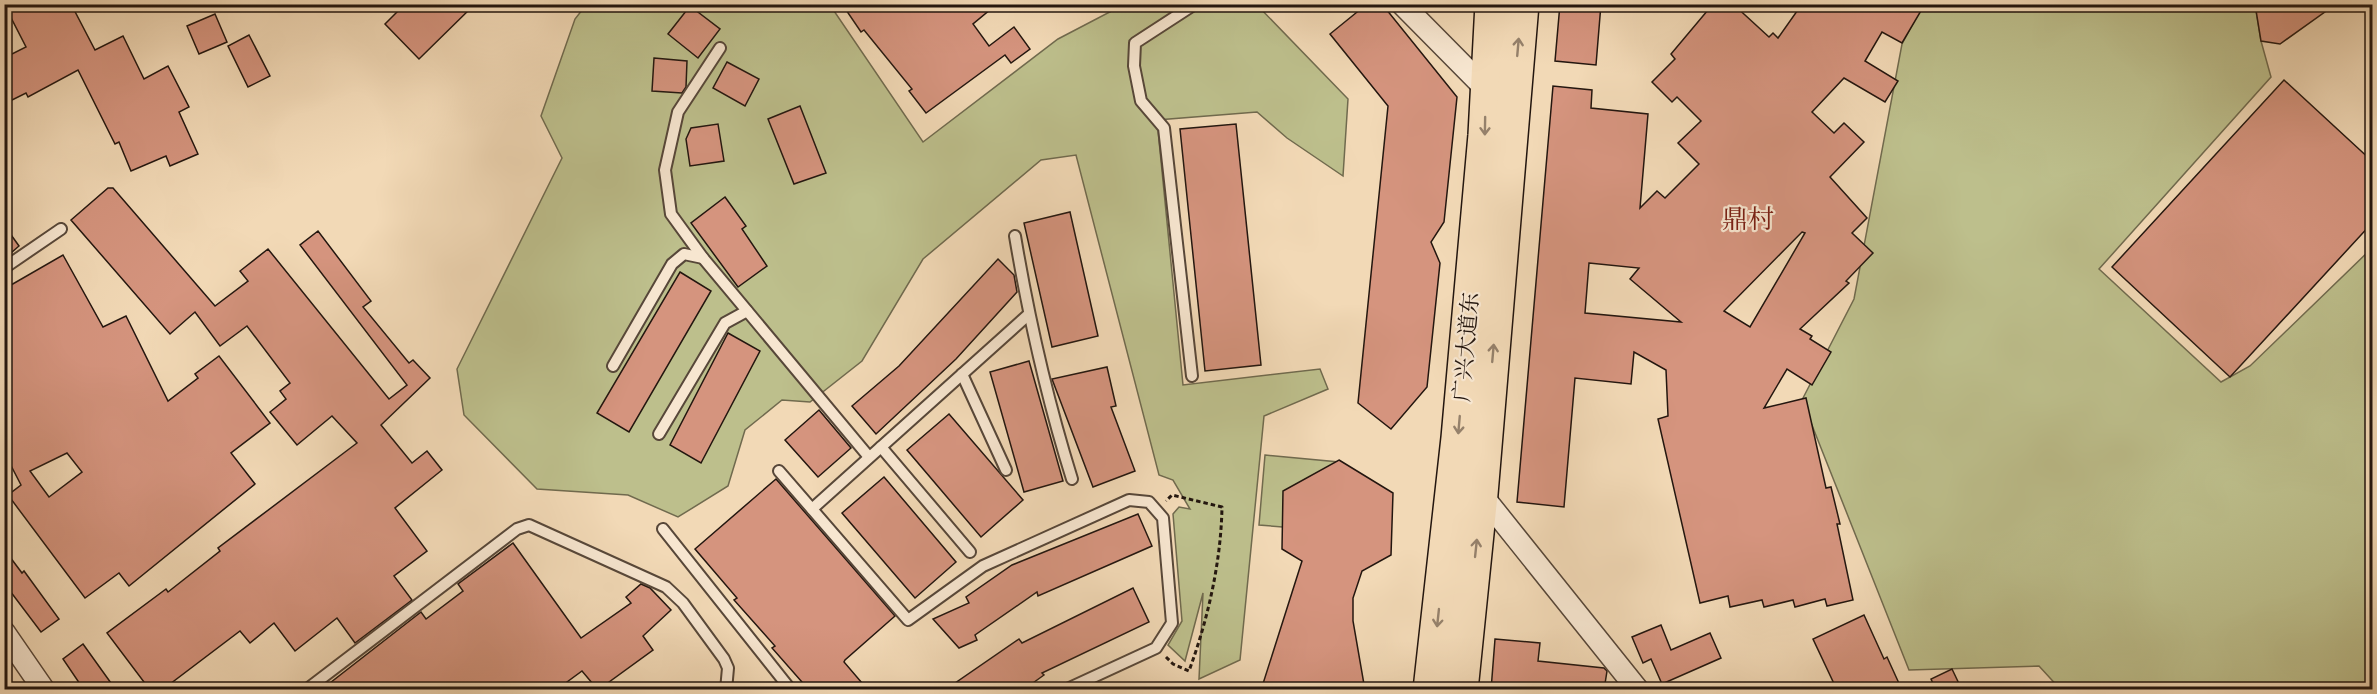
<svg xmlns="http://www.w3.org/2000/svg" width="2377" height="694" font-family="'EB Garamond','Noto Serif SC',serif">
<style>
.green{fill:#bdbf8c;stroke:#706a4e;stroke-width:1.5}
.building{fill:#d5947e;stroke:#23160f;stroke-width:1.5;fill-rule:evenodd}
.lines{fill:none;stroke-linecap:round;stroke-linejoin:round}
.lane-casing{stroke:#574739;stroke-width:14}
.street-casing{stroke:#574739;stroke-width:24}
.highway-casing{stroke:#23160f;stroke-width:36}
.path{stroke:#23160f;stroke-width:3;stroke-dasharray:4.5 3;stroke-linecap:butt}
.lane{stroke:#f7e6d0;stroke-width:10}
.street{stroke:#f7e6d0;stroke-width:21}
.highway{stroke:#f2d9b6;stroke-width:33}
.oneway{stroke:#95816b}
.labels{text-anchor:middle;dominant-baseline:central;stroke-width:4.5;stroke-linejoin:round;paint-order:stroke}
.street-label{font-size:22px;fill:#23160f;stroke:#f7e6d0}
.quarter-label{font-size:26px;fill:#7a1f14;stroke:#f7e6d0}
</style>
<rect width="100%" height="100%" fill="#f2d9b6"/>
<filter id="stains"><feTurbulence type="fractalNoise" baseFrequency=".00333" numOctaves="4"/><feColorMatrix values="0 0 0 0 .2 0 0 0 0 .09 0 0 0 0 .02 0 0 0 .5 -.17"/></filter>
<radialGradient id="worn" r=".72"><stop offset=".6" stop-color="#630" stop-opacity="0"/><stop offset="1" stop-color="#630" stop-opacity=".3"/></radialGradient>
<!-- green -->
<g class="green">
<polygon points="586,5 830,5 923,142 1058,39 1123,5 1257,5 1348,99 1343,176 1287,138 1257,112 1157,120 1183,385 1320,369 1328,389 1264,416 1240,660 1199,679 1203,593 1185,661 1168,645 1182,621 1173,514 1179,507 1190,509 1173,480 1159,475 1076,155 1041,160 923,259 862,361 810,402 782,400 745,430 728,486 678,517 628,495 537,489 464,415 457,369 562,158 541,116 575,19"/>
<polygon points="1923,5 2255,5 2261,41 2271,77 2099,269 2221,382 2250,366 2372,248 2372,689 2061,690 2039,666 1909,670 1802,400 1854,299 1902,44"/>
<polygon points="1265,455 1339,462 1333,531 1259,525"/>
</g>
<!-- building -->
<g class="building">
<polygon points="4,4 71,4 95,50 123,36 144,79 168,66 189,107 179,112 198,154 170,166 166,156 131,171 119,142 115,144 78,70 28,97 26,93 4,104 4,58 26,47"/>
<polygon points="405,4 475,4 419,59 385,24"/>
<polygon points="842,4 997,4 973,24 989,46 1014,27 1030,49 1011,63 1005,55 926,113 909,91 912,89 864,30 861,32"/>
<polygon points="1367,4 1382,4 1457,97 1444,222 1431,242 1440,263 1427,387 1391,429 1358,403 1388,106 1330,34"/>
<polygon points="1560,4 1601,4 1596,65 1555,61"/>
<path d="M1713,4H1733L1769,37L1773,33L1778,38L1802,4H1925L1902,43L1882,32L1865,61L1898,81L1885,102L1844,78L1812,112L1834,133L1844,123L1864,142L1830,177L1867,218L1852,233L1873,253L1846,281L1849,283L1800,329L1812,336L1810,339L1831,352L1812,385L1787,369L1764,408L1806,398L1826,488L1831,487L1840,524H1837L1853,600L1827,606L1825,599L1795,607L1793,600L1764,607L1762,600L1730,607L1728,596L1700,603L1658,419L1668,416L1666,370L1634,352L1631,384L1575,378L1564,507L1517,502L1553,86L1592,90L1591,108L1648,114L1640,208L1657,191L1665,198L1699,164L1678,143L1701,121L1677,97L1672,102L1652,82L1675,59L1671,54ZM1802,232L1805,233L1750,327L1724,311ZM1589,263L1639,268L1630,279L1681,322L1585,313Z"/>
<polygon points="2255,4 2336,4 2280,44 2261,41"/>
<polygon points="690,6 720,29 698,58 668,34"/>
<polygon points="215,14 227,42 199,54 187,26"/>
<polygon points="249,35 270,76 248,87 228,46"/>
<polygon points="654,58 687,61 686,87 682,93 652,91"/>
<polygon points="727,62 759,79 745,106 713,88"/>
<polygon points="2284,80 2373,162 2373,222 2230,377 2112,267"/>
<polygon points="800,106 826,173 794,184 768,119"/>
<polygon points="718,124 724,161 690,166 686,139 691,128"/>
<polygon points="1236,124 1261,365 1205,371 1180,129"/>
<polygon points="108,188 113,188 215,306 248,281 240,271 268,249 389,399 407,385 300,245 318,231 371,301 363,307 409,363 413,360 430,378 381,425 412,463 427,451 442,470 395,508 427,551 394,576 412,600 355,643 337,618 295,651 274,623 250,643 240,631 162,690 150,690 107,633 166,589 168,592 220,551 218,548 357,443 332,416 297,445 270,412 286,399 280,391 290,383 247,326 220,346 195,312 170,334 71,220"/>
<polygon points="725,197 746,226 742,229 767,266 738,287 691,223"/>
<polygon points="1070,212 1098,336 1052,347 1024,223"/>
<polygon points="4,225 19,246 4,259"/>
<path d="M63,255L103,327L126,316L168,401L198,378L195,374L219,356L270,423L231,453L255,484L129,586L119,573L85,598L8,495L21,485L4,452V289ZM67,453L82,472L49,497L30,471Z"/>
<polygon points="998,259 1014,275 1017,292 956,359 876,434 852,406 899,366"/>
<polygon points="680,272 711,291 629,432 597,413"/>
<polygon points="728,333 760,351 701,463 670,445"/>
<polygon points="1029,361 1063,481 1024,492 990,372"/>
<polygon points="1107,367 1116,406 1111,407 1135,471 1093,487 1052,379"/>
<polygon points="819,410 851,448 818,477 785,440"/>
<polygon points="949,414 1023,500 981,537 907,450"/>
<polygon points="1339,460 1393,493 1391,555 1362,571 1353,598 1353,621 1365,690 1261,690 1302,561 1282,549 1283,491"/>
<polygon points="884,477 956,562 915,598 842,513"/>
<polygon points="776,479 895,616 845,660 844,662 868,690 809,690 772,648 775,646 734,600 737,598 695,549"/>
<polygon points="1138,514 1152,546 1038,596 1037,592 975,635 977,640 959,648 933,619 969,603 966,597 1012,565"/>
<polygon points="513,543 581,638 631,603 626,597 641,584 650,588 671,610 643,636 653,650 598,690 582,671 556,690 321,690 421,612 426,619 463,591 458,584"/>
<polygon points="4,549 22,573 24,571 59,619 41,632 4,583"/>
<polygon points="1133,588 1149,622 1042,673 1044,675 1023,690 945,690 1019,639 1022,643"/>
<polygon points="1864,615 1884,659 1887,657 1902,690 1837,690 1813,639"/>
<polygon points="1661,625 1671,650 1710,633 1721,658 1662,684 1651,659 1643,663 1632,637"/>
<polygon points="1495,639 1540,643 1538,661 1604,668 1607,671 1604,690 1491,690"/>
<polygon points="83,644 116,690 84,690 63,659"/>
<polygon points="1952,669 1962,690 1936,690 1931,679"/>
</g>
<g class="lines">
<!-- lane casing -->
<g class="lane-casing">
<g id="lane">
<polyline points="720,48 678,112 665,170 671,214 703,258 869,457"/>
<path d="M1015,236C1029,319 1047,399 1072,479"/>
<polyline points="4,268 61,229"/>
<polyline points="613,366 672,264 684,254 703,258"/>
<polyline points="962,374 1006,470"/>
<polyline points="1192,376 1164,128 1141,101 1134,66 1135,43 1195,4"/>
<polyline points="659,434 725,323 747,311"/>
<polyline points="881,447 970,552"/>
<polyline points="779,471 908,620 983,566 1129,500 1149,502 1163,518 1172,623 1156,648 1065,690"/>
<polyline points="812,509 1028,315"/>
<polyline points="663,529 791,690"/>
<polyline points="306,690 517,529 529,525 666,587 683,603 724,659 728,668 726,690"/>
</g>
</g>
<!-- street casing -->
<g class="street-casing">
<g id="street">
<polyline points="1402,4 1486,89"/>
<polyline points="1481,494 1638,690"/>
<polyline points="4,632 44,690"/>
</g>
</g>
<!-- highway casing -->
<g class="highway-casing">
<g id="highway">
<polyline points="1430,690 1458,438 1485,135 1492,4"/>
<polyline points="1461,690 1481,494 1522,4"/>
</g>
</g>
<!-- path -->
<path class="path" d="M1166,657L1173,664L1189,671C1208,619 1221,562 1222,507L1172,495L1166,501"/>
<!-- lane -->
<use href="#lane" class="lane"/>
<!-- street -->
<use href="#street" class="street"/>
<!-- highway -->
<use href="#highway" class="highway"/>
</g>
<!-- one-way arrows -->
<defs><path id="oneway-shaft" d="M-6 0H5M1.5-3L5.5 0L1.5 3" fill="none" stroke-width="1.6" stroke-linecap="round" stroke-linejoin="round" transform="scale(1.5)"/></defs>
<g class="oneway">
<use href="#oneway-shaft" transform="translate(1518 47) rotate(-85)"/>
<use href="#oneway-shaft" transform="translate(1485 126) rotate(91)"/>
<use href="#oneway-shaft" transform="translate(1493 353) rotate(-85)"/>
<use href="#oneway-shaft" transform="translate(1459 425) rotate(95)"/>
<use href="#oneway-shaft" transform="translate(1476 548) rotate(-84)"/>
<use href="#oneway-shaft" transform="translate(1438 618) rotate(96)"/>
</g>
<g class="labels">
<!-- street labels -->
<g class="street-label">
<text transform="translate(1466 347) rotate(-85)">广兴大道东</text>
</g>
<!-- quarter labels -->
<g class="quarter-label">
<text x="1748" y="219">鼎村</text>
</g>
</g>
<!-- margin -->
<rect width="2377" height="694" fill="none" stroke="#f2d9b6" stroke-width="24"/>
<rect x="6" y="6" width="2365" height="682" fill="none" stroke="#23160f" stroke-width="3"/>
<rect x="12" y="12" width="2353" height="670" fill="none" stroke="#23160f" stroke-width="1.5"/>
<rect width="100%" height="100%" filter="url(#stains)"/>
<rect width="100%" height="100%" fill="url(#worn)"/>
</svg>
